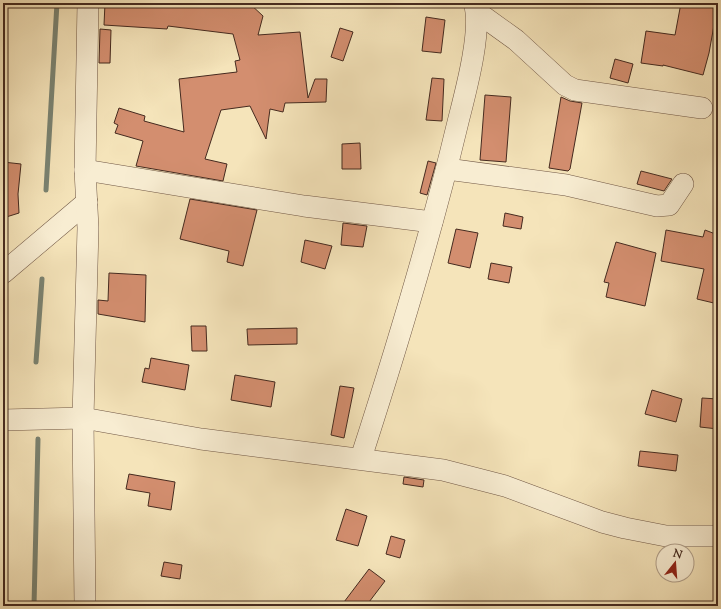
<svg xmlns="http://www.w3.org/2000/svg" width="721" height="609" font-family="'Sorts Mill Goudy',serif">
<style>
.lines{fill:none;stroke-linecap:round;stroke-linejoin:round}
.stream{stroke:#7a8372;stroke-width:5}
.building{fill:#d38e6f;stroke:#452a1f}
.minor-casing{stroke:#715846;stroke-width:22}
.minor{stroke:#f8edd2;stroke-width:21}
</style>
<rect width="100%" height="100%" fill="#f5e4ba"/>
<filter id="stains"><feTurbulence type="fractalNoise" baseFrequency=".005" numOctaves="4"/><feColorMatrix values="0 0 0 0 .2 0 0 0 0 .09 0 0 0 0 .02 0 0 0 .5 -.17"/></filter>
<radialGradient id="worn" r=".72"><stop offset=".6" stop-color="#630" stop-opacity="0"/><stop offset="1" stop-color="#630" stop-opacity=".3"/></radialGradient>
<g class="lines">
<!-- stream -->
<g class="stream">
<polyline points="46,190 57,3"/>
<polyline points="36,362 42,279"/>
<polyline points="34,606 38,439"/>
</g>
</g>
<!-- building -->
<g class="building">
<polygon points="105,3 194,3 238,7 238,4 249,3 263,16 258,35 300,32 308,98 315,79 327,79 326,102 285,103 283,112 270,109 266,139 250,106 221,110 205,159 227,164 223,181 136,166 143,141 115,133 118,125 114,123 119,108 145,116 144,121 184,132 179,79 237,72 235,61 240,60 233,34 168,26 167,29 104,25"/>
<polygon points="681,3 718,3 709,53 703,75 663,65 663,66 641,63 646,31 675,35"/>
<polygon points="426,17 445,20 441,53 422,51"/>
<polygon points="340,28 353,32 343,61 331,57"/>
<polygon points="100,29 111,30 110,63 99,63"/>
<polygon points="615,59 633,64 628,83 610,78"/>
<polygon points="432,78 444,79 442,121 426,120"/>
<polygon points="485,95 511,97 506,162 480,160"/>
<polygon points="561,97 570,101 582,103 570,169 568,171 549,168"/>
<polygon points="360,143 361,169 342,169 342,144"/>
<polygon points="428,161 436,163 427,195 420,193"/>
<polygon points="3,162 21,164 18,194 19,213 3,218"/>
<polygon points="641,171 672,179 664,191 637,184"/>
<polygon points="190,199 257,210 243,266 227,262 229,251 180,239"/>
<polygon points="505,213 523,217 521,229 503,226"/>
<polygon points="343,223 367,226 363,247 341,245"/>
<polygon points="456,229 478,233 470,268 448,263"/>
<polygon points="666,230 703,237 705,230 718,235 718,304 697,299 704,269 661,261"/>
<polygon points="305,240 332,246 325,269 301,262"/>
<polygon points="616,242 656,253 645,306 606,297 609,283 604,282"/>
<polygon points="491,263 512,267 509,283 488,279"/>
<polygon points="109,273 146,275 145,322 98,314 98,300 108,301"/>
<polygon points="191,326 206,326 207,351 192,351"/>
<polygon points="297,328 297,344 248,345 247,329"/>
<polygon points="151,358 189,365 185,390 142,382 145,368 149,369"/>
<polygon points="235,375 275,382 271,407 231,400"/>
<polygon points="340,386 354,388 344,438 331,435"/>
<polygon points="652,390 682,399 676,422 645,414"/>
<polygon points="702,398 718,399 718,429 700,427"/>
<polygon points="640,451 678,455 676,471 638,466"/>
<polygon points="129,474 175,482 171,510 148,506 150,493 126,489"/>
<polygon points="404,477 424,480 423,487 403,484"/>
<polygon points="346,509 367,516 358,546 336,540"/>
<polygon points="391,536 405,540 400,558 386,554"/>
<polygon points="164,562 182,565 180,579 161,576"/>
<polygon points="369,569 385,581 366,606 341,606"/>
</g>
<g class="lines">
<!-- minor casing -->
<g class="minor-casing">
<g id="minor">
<polyline points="477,12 516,40 565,85 575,90 702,108"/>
<polyline points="447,169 566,185 657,206 669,205 683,184"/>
<polyline points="85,170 304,206 432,222"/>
<polyline points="3,273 87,202"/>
<polyline points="3,420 83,418 201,439 443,470 505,486 602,522 625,528 666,536 718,536"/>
<path d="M361,458C397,347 431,235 458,122C465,94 483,29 474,3"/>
<polyline points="85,606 83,418 88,228 85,170 88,3"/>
</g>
</g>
<!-- minor -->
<use href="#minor" class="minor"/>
</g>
<!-- margin -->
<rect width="721" height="609" fill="none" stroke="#f5e4ba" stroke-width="16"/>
<rect x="4" y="4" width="713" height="601" fill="none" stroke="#452a1f" stroke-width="2"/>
<rect x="8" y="8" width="705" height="593" fill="none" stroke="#452a1f"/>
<!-- north arrow -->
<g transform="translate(675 563) rotate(17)"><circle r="19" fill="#f8edd2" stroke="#b09f8a"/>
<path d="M0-3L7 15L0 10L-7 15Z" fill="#8f2418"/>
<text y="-6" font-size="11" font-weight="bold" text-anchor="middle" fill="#452a1f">N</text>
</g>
<rect width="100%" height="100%" filter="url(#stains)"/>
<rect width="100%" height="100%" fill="url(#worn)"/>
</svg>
